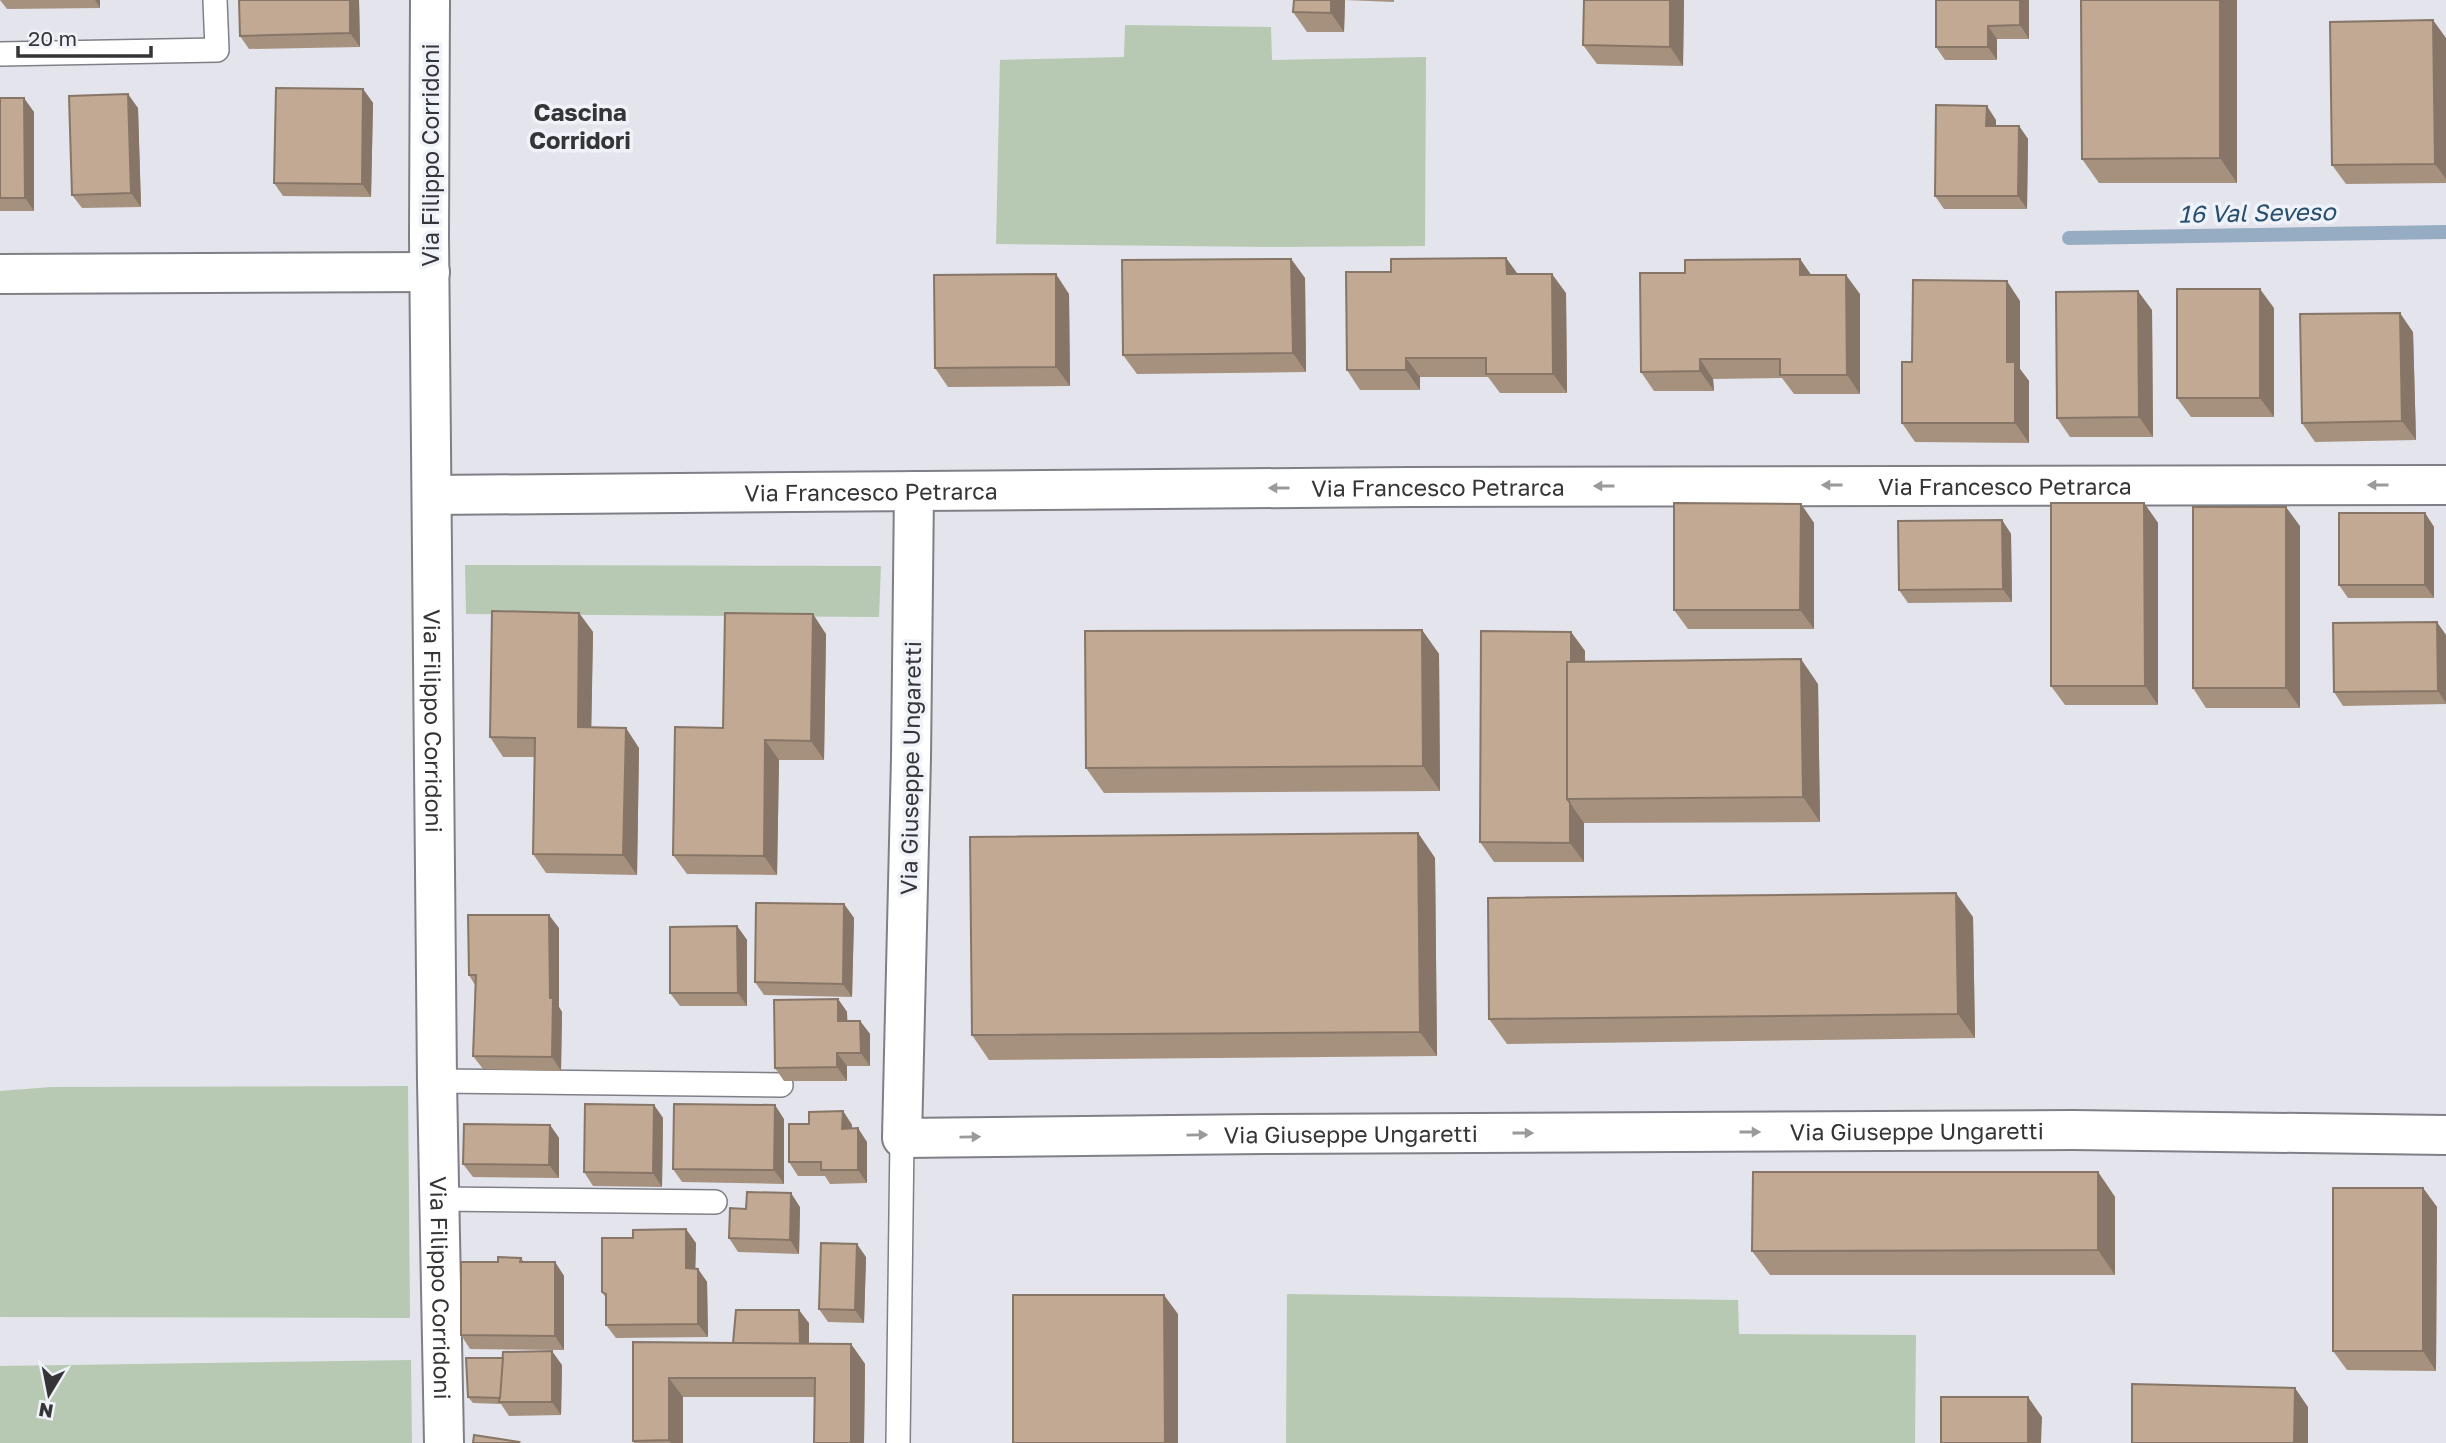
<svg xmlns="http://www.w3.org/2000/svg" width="2446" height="1443" font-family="'Golos Text',sans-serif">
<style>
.green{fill:#b7c9b3}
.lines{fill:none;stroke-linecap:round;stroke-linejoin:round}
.stream{stroke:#96acc2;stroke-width:14}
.service-casing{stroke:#7f8087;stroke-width:26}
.minor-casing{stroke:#7f8087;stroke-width:42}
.service{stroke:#fff;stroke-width:23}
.minor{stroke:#fff;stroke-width:38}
.wall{fill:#a6917e}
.shaded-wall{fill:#877667}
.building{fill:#c1a993;stroke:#877667;stroke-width:2}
.oneway{fill:#9a9a9c}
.labels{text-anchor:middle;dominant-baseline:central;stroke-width:7;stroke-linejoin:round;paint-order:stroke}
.street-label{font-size:23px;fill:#353538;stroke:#f0f2f9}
.neighbourhood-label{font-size:24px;font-weight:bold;fill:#353538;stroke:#f0f2f9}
.water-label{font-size:24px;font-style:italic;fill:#284e6f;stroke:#f0f2f9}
</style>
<rect width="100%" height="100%" fill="#e3e4ec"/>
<!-- green -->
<g class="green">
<polygon points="1125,25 1271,27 1272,60 1426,57 1425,246 1272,247 996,244 1000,60 1124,57"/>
<polygon points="465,565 881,566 879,617 466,614"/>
<polygon points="408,1086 410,1318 0,1317 0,1091 51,1087"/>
<polygon points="1287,1294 1738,1300 1739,1334 1916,1335 1915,1443 1286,1443"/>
<polygon points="411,1360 412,1443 0,1443 0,1366"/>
</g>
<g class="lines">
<!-- stream -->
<polyline class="stream" points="2069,238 2446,232"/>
<!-- service casing -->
<g class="service-casing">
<g id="service">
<polyline points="0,54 217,50 215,0"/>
<polyline points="437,1081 781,1085"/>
<polyline points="438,1199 715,1202"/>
<polyline points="898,1443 902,1138"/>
</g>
</g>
<!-- minor casing -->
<g class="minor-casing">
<g id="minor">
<path id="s1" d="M430,0L429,236L437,1081L444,1443"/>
<polyline points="0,274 430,272"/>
<path id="s2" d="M914,491L911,758L902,1138L1263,1134L2073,1130L2446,1135"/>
<path id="s3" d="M432,495L1409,487L2446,485"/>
</g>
</g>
<!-- service -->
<use href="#service" class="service"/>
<!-- minor -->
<use href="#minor" class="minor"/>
</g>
<!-- wall -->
<g class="wall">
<polygon points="0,0 100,0 100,8 7,9"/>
<polygon points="359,0 360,47 249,49 240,36"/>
<polygon points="1294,0 1394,0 1394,2 1345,0 1344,32 1307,32 1293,12"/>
<polygon points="1684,0 1683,66 1597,64 1583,45"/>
<polygon points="1936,0 2029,0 2029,39 1997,39 1997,60 1945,60 1936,47"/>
<polygon points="2081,0 2237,0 2237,183 2099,183 2082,159"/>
<polygon points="2446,38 2446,183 2346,184 2332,165"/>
<polygon points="363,89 373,103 371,197 283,196 274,183"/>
<polygon points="0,98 34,112 34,211 0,211"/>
<polygon points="138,108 141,207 82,208 72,195"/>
<polygon points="1996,120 1996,126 2019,126 2028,139 2027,209 1944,209 1935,196"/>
<polygon points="1506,258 1517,274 1566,293 1567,393 1500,393 1488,377 1420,377 1420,390 1360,390 1347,370 1391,272"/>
<polygon points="1291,259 1305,278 1306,372 1137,374 1123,355"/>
<polygon points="1800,259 1811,275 1860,294 1860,394 1794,394 1782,378 1713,379 1714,391 1654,391 1641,372 1685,273"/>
<polygon points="1069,294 1070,386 948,387 935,368"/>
<polygon points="2020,301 2020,369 2029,381 2029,443 1915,442 1902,423 1912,362"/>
<polygon points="2274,308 2274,417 2191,417 2177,398"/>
<polygon points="2152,310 2153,437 2070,437 2057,418"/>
<polygon points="2413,332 2416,440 2315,442 2302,423"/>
<polygon points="2144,503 2158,523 2158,705 2065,705 2051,686"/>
<polygon points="1801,504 1814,523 1814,629 1688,629 1674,610"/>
<polygon points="2425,513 2434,527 2434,598 2348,598 2339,585"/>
<polygon points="2002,520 2011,534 2012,602 1908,603 1899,590"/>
<polygon points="2300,526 2300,708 2206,708 2193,688"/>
<polygon points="579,613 593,632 591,728 639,748 637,875 546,873 533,854 534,757 503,757 490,737"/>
<polygon points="1422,630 1439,654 1440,791 1104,793 1086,768"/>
<polygon points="1571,632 1585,651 1585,662 1818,684 1820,822 1584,823 1584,862 1494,862 1480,842"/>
<polygon points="826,634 824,760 779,760 777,875 687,874 673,855 723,728"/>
<polygon points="2446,635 2446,704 2343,706 2334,692"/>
<polygon points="1418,833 1435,858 1437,1056 989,1060 972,1035"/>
<polygon points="844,904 854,918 852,997 764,995 755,982"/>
<polygon points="1973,917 1975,1038 1507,1044 1489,1019"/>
<polygon points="737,926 747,940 747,1006 680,1006 670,993"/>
<polygon points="559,928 559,1007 562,1012 561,1071 483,1069 473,1056 475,985 469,975"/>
<polygon points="838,999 847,1012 847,1021 860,1021 870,1034 870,1066 847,1066 847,1081 784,1081 775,1068"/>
<polygon points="654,1105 663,1118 662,1187 593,1186 584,1172"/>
<polygon points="843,1111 852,1125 852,1128 867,1142 867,1183 830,1184 825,1176 798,1176 789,1162 809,1124"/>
<polygon points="784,1119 784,1184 682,1182 673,1169"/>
<polygon points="550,1125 559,1138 559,1178 473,1177 463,1164"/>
<polygon points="2098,1172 2115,1197 2115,1275 1770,1275 1752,1251"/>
<polygon points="2423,1188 2437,1207 2436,1371 2347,1370 2333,1351"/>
<polygon points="800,1207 799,1254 738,1252 729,1238 746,1209"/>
<polygon points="696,1243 695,1269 698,1269 707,1282 708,1337 616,1338 606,1325 606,1298 602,1292"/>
<polygon points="866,1257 864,1323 828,1322 819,1309"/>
<polygon points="521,1258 524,1262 555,1262 564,1276 564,1350 470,1349 461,1335 498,1262"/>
<polygon points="809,1323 809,1344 851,1344 865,1364 864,1443 814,1443 814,1397 683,1397 683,1443 634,1443 633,1441 633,1342 733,1343"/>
<polygon points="562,1365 561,1415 509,1416 501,1404 473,1403 468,1397"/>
</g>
<!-- shaded-wall -->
<g class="shaded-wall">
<polygon points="95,0 100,0 100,8"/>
<polygon points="350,0 359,0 360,47 350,33"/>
<polygon points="1331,0 1345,0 1344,32 1331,13"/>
<polygon points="1670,0 1684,0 1683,66 1670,47"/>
<polygon points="2020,0 2029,0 2029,39 2020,25"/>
<polygon points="2220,0 2237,0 2237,183 2220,158"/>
<polygon points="2433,20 2446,38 2446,179 2435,164"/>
<polygon points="1988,26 1997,39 1997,60 1988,47"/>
<polygon points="363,89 373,103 371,197 362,184"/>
<polygon points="128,94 138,108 141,207 131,193"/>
<polygon points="24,98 34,112 34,211 25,198"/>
<polygon points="1987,106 1996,120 1996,139 1986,126"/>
<polygon points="2019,126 2028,139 2027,209 2018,196"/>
<polygon points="1506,258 1520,277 1507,274"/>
<polygon points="1291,259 1305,278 1306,372 1293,353"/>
<polygon points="1800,259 1814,279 1800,275"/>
<polygon points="1056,274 1069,294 1070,386 1056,367"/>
<polygon points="1552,274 1566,293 1567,393 1553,374"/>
<polygon points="1846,275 1860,294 1860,394 1847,375"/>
<polygon points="2007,281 2020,301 2020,369 2029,381 2029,443 2015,423 2007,362"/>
<polygon points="2260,289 2274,308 2274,417 2260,398"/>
<polygon points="2138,291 2152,310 2153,437 2139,417"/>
<polygon points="2400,313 2413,332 2416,440 2402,421"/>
<polygon points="1406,358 1420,377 1420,390 1406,370"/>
<polygon points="1700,359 1713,379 1714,391 1700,371"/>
<polygon points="2144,503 2158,523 2158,705 2145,686"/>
<polygon points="1801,504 1814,523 1814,629 1800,610"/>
<polygon points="2286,507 2300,526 2300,708 2286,688"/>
<polygon points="2425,513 2434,527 2434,598 2425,585"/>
<polygon points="2002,520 2011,534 2012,602 2003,589"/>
<polygon points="579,613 593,632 591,747 578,727"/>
<polygon points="813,614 826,634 824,760 811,741"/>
<polygon points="2437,622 2446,635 2446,703 2438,691"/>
<polygon points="1422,630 1439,654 1440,791 1423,766"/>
<polygon points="1571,632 1585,651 1584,798 1570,799"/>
<polygon points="1801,659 1818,684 1820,822 1803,797"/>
<polygon points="626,728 639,748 637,875 623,855"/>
<polygon points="765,740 779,760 777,875 764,856"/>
<polygon points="1570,803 1584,823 1584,862 1570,843"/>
<polygon points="1418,833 1435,858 1437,1056 1420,1032"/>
<polygon points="1956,893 1973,917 1975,1038 1958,1014"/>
<polygon points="844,904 854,918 852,997 843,984"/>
<polygon points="549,915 559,928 559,1007 562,1012 561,1071 552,1057 550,998"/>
<polygon points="737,926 747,940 747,1006 738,993"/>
<polygon points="838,999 847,1012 848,1034 838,1021"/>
<polygon points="860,1021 870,1034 870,1066 861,1053"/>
<polygon points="837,1053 847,1066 847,1081 837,1067"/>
<polygon points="654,1105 663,1118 662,1187 653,1173"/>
<polygon points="775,1105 784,1119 784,1184 774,1170"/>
<polygon points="843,1111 852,1125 852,1142 842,1129"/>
<polygon points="550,1125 559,1138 559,1178 549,1165"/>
<polygon points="858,1128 867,1142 867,1183 858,1170"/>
<polygon points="2098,1172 2115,1197 2115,1275 2098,1250"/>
<polygon points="2423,1188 2437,1207 2436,1371 2423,1351"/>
<polygon points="791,1193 800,1207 799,1254 790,1240"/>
<polygon points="686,1229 696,1243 695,1282 686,1268"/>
<polygon points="857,1244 866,1257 864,1323 855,1310"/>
<polygon points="555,1262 564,1276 564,1350 555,1336"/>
<polygon points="698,1269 707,1282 708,1337 698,1324"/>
<polygon points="1164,1295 1178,1314 1178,1443 1165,1443"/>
<polygon points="799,1310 809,1323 809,1364 800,1350"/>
<polygon points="851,1344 865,1364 864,1443 851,1443"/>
<polygon points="552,1351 562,1365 561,1415 552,1402"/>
<polygon points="669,1378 683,1397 683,1443 671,1443 669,1440"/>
<polygon points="2295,1388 2308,1407 2308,1443 2294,1443"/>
<polygon points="2028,1397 2042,1417 2041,1443 2028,1443"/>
</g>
<!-- building -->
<g class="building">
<polygon points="239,0 350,0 350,33 240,36"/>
<polygon points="1294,0 1331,0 1331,13 1293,12"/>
<polygon points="1584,0 1670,0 1670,47 1583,45"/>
<polygon points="1936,0 2020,0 2020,25 1988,26 1988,47 1936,47"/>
<polygon points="2081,0 2220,0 2220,158 2082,159"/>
<polygon points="2433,20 2435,164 2332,165 2330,22"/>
<polygon points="276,88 363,89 362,184 274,183"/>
<polygon points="128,94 131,193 72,195 69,96"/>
<polygon points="0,98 24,98 25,198 0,198"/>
<polygon points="1936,105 1987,106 1986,126 2019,126 2018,196 1935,196"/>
<polygon points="1506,258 1507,274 1552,274 1553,374 1486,374 1486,358 1406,358 1406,370 1347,370 1346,272 1391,272 1391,259"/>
<polygon points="1291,259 1293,353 1123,355 1122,260"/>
<polygon points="1800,259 1800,275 1846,275 1847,375 1780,375 1780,359 1700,359 1700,371 1641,372 1640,273 1685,273 1685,260"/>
<polygon points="1056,274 1056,367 935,368 934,275"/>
<polygon points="1913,280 2007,281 2007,362 2015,362 2015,423 1902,423 1902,362 1912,362"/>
<rect x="2177" y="289" width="83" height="109"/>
<polygon points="2138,291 2139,417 2057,418 2056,292"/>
<polygon points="2400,313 2402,421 2302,423 2300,314"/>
<polygon points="1674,503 1801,504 1800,610 1674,610"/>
<polygon points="2051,503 2144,503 2145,686 2051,686"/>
<rect x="2193" y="507" width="93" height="181"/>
<rect x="2339" y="513" width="86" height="72"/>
<polygon points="2002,520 2003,589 1899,590 1898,521"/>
<polygon points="492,611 579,613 578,727 626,728 623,855 533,854 535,738 490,737"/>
<polygon points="725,613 813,614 811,741 765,740 764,856 673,855 675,727 723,728"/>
<polygon points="2437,622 2438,691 2334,692 2333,623"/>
<polygon points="1422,630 1423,766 1086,768 1085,631"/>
<polygon points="1481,631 1571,632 1571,662 1567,662 1567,799 1570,803 1570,843 1480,842"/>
<polygon points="1801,659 1803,797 1567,799 1567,662"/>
<polygon points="1418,833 1420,1032 972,1035 970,837"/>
<polygon points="1956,893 1958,1014 1489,1019 1488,898"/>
<polygon points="756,903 844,904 843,984 755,982"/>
<polygon points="468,915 549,915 550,998 553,998 552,1057 473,1056 476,975 469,975"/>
<polygon points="737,926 738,993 670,993 670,927"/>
<polygon points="838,999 838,1021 860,1021 861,1053 837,1053 837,1067 775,1068 774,1000"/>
<polygon points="585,1104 654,1105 653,1173 584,1172"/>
<polygon points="674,1104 775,1105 774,1170 673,1169"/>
<polygon points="843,1111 842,1129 858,1128 858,1170 821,1170 821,1162 789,1162 789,1124 809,1124 809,1112"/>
<polygon points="464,1124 550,1125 549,1165 463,1164"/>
<polygon points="1753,1172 2098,1172 2098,1250 1752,1251"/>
<rect x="2333" y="1188" width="90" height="163"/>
<polygon points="747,1192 791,1193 790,1240 729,1238 730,1208 746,1209"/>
<polygon points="686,1229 686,1268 698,1269 698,1324 606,1325 606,1294 602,1292 602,1238 633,1238 633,1230"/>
<polygon points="821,1243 857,1244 855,1310 819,1309"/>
<polygon points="498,1257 521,1258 520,1262 555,1262 555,1336 461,1335 461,1262 498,1262"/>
<polygon points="1013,1295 1164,1295 1165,1443 1013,1443"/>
<polygon points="736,1310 799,1310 800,1344 733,1343"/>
<polygon points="633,1342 851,1344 851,1443 814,1443 815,1378 669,1378 669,1440 633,1441"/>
<polygon points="552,1351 552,1402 499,1402 503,1352"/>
<polygon points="466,1358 503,1358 500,1398 468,1397"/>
<polygon points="2132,1384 2295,1388 2294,1443 2132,1443"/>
<rect x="1941" y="1397" width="87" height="46"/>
<polygon points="474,1435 519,1442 518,1443 473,1443"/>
</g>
<!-- one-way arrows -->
<defs><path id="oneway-solid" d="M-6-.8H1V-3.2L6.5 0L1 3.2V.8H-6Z" transform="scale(1.75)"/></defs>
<g class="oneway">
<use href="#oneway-solid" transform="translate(1832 485) rotate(180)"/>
<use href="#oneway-solid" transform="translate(2378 485) rotate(180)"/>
<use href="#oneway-solid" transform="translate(1604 486) rotate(180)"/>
<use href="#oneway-solid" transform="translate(1279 488) rotate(180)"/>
<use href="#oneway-solid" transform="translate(1750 1132)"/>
<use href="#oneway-solid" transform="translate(1523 1133)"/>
<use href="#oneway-solid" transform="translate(1197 1135) rotate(-1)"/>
<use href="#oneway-solid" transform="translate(970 1137) rotate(-1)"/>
</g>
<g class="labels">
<!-- street labels -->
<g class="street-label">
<text transform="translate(430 155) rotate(-90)">Via Filippo Corridoni</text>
<text stroke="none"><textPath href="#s3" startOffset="1573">Via Francesco Petrarca</textPath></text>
<text stroke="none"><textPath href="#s3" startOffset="1006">Via Francesco Petrarca</textPath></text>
<text stroke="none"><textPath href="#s3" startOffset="439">Via Francesco Petrarca</textPath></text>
<text stroke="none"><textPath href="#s1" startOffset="721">Via Filippo Corridoni</textPath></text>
<text transform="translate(910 768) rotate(-89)">Via Giuseppe Ungaretti</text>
<text stroke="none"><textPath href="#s2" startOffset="1662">Via Giuseppe Ungaretti</textPath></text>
<text stroke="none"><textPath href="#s2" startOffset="1096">Via Giuseppe Ungaretti</textPath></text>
<text stroke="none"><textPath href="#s1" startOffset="1288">Via Filippo Corridoni</textPath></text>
</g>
<!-- neighbourhood labels -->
<g class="neighbourhood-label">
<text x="580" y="111">Cascina<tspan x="580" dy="28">Corridori</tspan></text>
</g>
<!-- water labels -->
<g class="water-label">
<text transform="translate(2257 212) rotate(-1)">16 Val Seveso</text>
</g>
</g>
<!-- north arrow -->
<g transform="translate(49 1394) rotate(190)" stroke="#f0f2f9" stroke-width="5" paint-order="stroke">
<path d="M0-5L12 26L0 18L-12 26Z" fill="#353538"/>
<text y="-10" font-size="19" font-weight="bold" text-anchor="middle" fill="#353538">N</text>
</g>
<!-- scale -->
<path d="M18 46v10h133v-10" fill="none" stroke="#353538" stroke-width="3.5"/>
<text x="28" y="46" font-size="21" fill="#353538" stroke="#f0f2f9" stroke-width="5" paint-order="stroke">20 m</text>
</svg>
